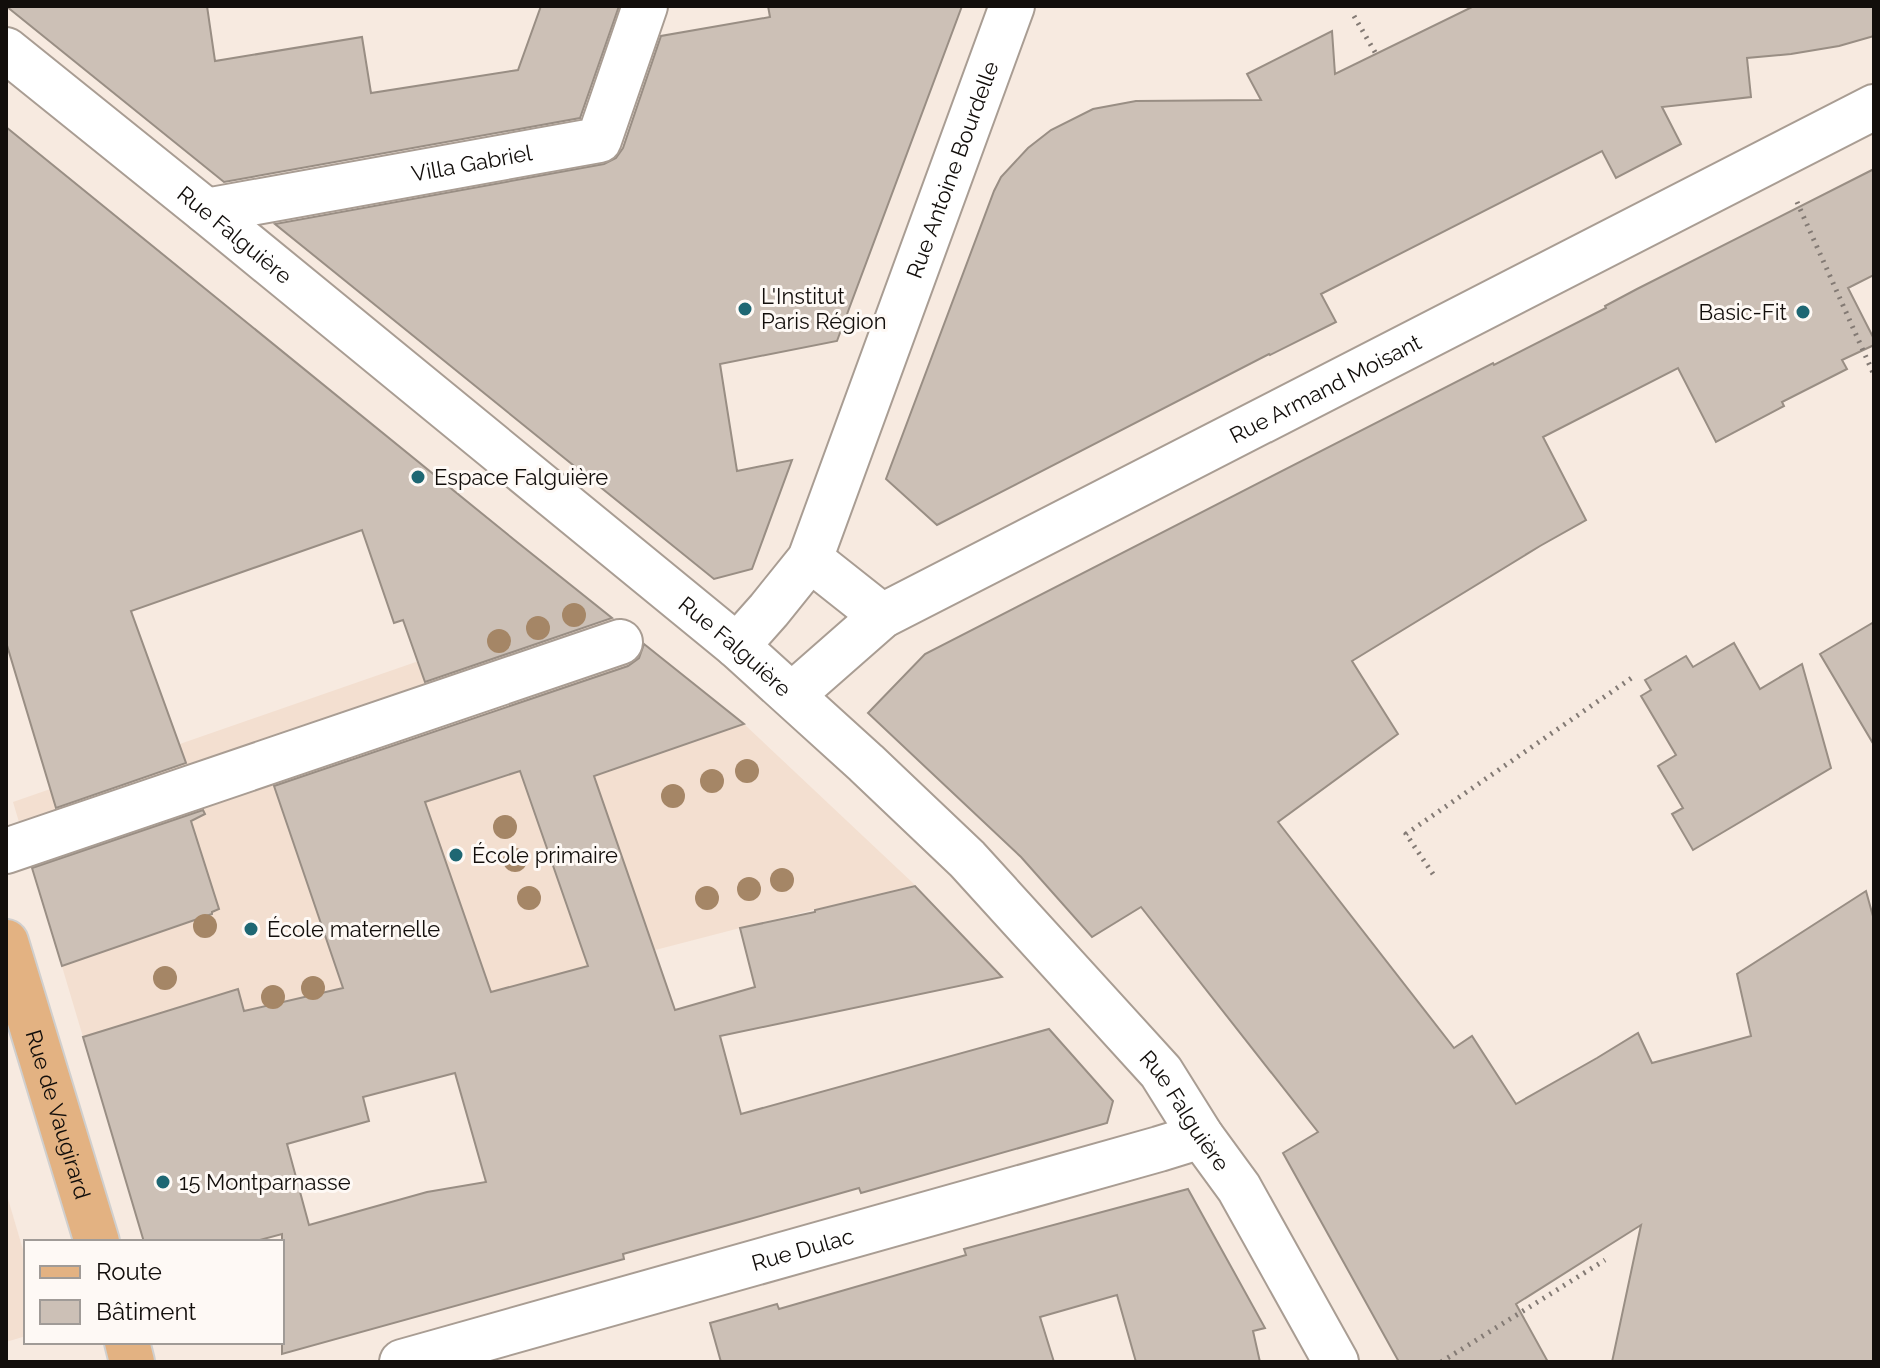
<svg xmlns="http://www.w3.org/2000/svg" width="1880" height="1368" font-family="Raleway,sans-serif">
<style>
.built{fill:#f3dfd0}
.building{fill:#ccc0b6;stroke:#998e84;stroke-width:2;fill-rule:evenodd}
.lines{fill:none;stroke-linecap:round;stroke-linejoin:round}
.minor-casing{stroke:#a99d93;stroke-width:48}
.major-casing{stroke:#d0cfce;stroke-width:48}
.path{stroke:#837a74;stroke-width:5;stroke-dasharray:2 6;stroke-linecap:butt}
.minor{stroke:#fff;stroke-width:44}
.major{stroke:#e3b282;stroke-width:44}
.tree{fill:#a58666}
.poi-dot{fill:#1e6773;stroke:#fef9f5;stroke-width:3}
.labels{text-anchor:middle;dominant-baseline:central;stroke-width:6;stroke-linejoin:round;paint-order:stroke}
.street-label{font-size:22px;fill:#120e0b;stroke:#fef9f5}
.poi-label{font-size:22px;fill:#120e0b;stroke:#fef9f5;text-anchor:start}
</style>
<rect width="100%" height="100%" fill="#f7eae0"/>
<!-- built -->
<g class="built">
<polygon points="591,601 744,724 915,885 740,928 100,1094 13,802"/>
<polygon points="6,1192 26,1260 26,1336 6,1342"/>
</g>
<!-- building -->
<g class="building">
<polygon points="6,6 207,6 215,61 362,37 371,93 518,70 541,6 619,6 580,118 224,182"/>
<polygon points="768,6 962,6 837,341 720,364 737,471 792,460 752,569 714,579 275,224 604,164 616,158 623,148 661,36 770,17"/>
<polygon points="1474,6 1874,6 1874,36 1839,46 1791,54 1747,58 1751,97 1662,107 1681,144 1616,178 1602,151 1321,294 1336,322 1270,355 1269,354 937,525 886,479 994,191 1001,177 1028,148 1051,130 1093,109 1136,101 1261,100 1247,74 1332,31 1335,74"/>
<polygon points="6,127 517,542 612,618 425,682 403,620 394,623 362,530 131,611 186,763 56,808 6,642"/>
<polygon points="1874,169 1874,275 1848,288 1874,339 1874,345 1842,360 1847,369 1782,402 1784,406 1716,442 1678,368 1543,437 1586,520 1540,546 1352,661 1398,734 1278,822 1454,1048 1472,1036 1516,1104 1597,1058 1638,1033 1652,1063 1751,1036 1737,974 1866,891 1874,920 1874,1362 1612,1362 1641,1225 1516,1304 1548,1362 1399,1362 1283,1153 1318,1132 1141,907 1092,937 1021,857 868,713 925,654 1493,363 1494,365 1606,308 1605,306 1637,289"/>
<polygon points="1874,622 1874,745 1820,654"/>
<polygon points="1734,643 1760,689 1802,664 1831,768 1693,850 1672,814 1683,808 1658,766 1676,755 1641,696 1651,690 1645,680 1686,656 1693,667"/>
<path d="M644,644L744,724L594,776L675,1010L755,987L740,928L815,912V910L915,886L1002,977L720,1036L741,1114L1049,1029L1113,1101L1107,1123L861,1193L859,1188L739,1222L623,1254L624,1259L282,1354V1234L252,1242H144L83,1037L238,989L244,1011L343,988L274,786L628,666L639,658ZM520,771L588,966L491,992L425,802ZM455,1073L486,1182L427,1192L309,1225L287,1144L369,1121L363,1097Z"/>
<polygon points="203,810 205,814 191,821 219,909 212,912 212,914 62,966 32,868"/>
<polygon points="1188,1189 1265,1328 1253,1331 1260,1362 1136,1362 1117,1295 1040,1317 1054,1362 721,1362 710,1323 777,1304 779,1309 966,1255 964,1249"/>
</g>
<g class="lines">
<!-- minor casing -->
<g class="minor-casing">
<g id="minor">
<path id="s1" d="M6,50L206,211L737,646L866,763L967,859L1161,1072L1201,1136L1239,1188L1336,1362"/>
<path id="s2" d="M206,211L599,140L645,6"/>
<polyline points="810,559 882,616"/>
<path id="s3" d="M737,646L769,610L810,559L1012,6"/>
<path id="s4" d="M792,695L882,616L1874,107"/>
<polyline points="6,851 620,642"/>
<path id="s5" d="M402,1362L1159,1149L1201,1136"/>
</g>
</g>
<!-- major casing -->
<g class="major-casing">
<g id="major">
<path id="s6" d="M6,942L97,1242"/>
<polyline points="127,1342 132,1362"/>
</g>
</g>
<!-- path -->
<g class="path">
<polyline points="1354,16 1376,54"/>
<polyline points="1797,202 1874,375"/>
<polyline points="1433,874 1406,834 1633,677"/>
<polyline points="1441,1362 1605,1260"/>
</g>
<!-- minor -->
<use href="#minor" class="minor"/>
<!-- major -->
<use href="#major" class="major"/>
</g>
<!-- trees -->
<g class="tree">
<circle cx="574" cy="615" r="12"/>
<circle cx="538" cy="628" r="12"/>
<circle cx="499" cy="641" r="12"/>
<circle cx="747" cy="771" r="12"/>
<circle cx="712" cy="781" r="12"/>
<circle cx="673" cy="796" r="12"/>
<circle cx="505" cy="827" r="12"/>
<circle cx="515" cy="860" r="12"/>
<circle cx="782" cy="880" r="12"/>
<circle cx="749" cy="889" r="12"/>
<circle cx="529" cy="898" r="12"/>
<circle cx="707" cy="898" r="12"/>
<circle cx="205" cy="926" r="12"/>
<circle cx="165" cy="978" r="12"/>
<circle cx="313" cy="988" r="12"/>
<circle cx="273" cy="997" r="12"/>
</g>
<!-- markers -->
<g class="poi-dot">
<circle cx="745" cy="309" r="8"/>
<circle cx="1803" cy="312" r="8"/>
<circle cx="418" cy="477" r="8"/>
<circle cx="456" cy="855" r="8"/>
<circle cx="251" cy="929" r="8"/>
<circle cx="163" cy="1182" r="8"/>
</g>
<g class="labels">
<!-- street labels -->
<g class="street-label">
<text stroke="none"><textPath href="#s2" startOffset="270">Villa Gabriel</textPath></text>
<text stroke="none"><textPath href="#s3" startOffset="528">Rue Antoine Bourdelle</textPath></text>
<text stroke="none"><textPath href="#s1" startOffset="294">Rue Falguière</textPath></text>
<text stroke="none"><textPath href="#s4" startOffset="618">Rue Armand Moisant</textPath></text>
<text stroke="none"><textPath href="#s1" startOffset="942">Rue Falguière</textPath></text>
<text stroke="none"><textPath href="#s1" startOffset="1590">Rue Falguière</textPath></text>
<text stroke="none"><textPath href="#s6" startOffset="180">Rue de Vaugirard</textPath></text>
<text stroke="none"><textPath href="#s5" startOffset="416">Rue Dulac</textPath></text>
</g>
<!-- poi labels -->
<g class="poi-label">
<text x="761" y="296">L'Institut<tspan x="761" dy="25">Paris Région</tspan></text>
<text x="1787" y="312" text-anchor="end">Basic-Fit</text>
<text x="434" y="477">Espace Falguière</text>
<text x="472" y="855">École primaire</text>
<text x="267" y="929">École maternelle</text>
<text x="179" y="1182">15 Montparnasse</text>
</g>
</g>
<!-- border -->
<rect width="1880" height="1368" fill="none" stroke="#120e0b" stroke-width="16"/>
<!-- legend -->
<rect x="24" y="1240" width="260" height="104" fill="#fef9f5" stroke="#a09b97" stroke-width="2"/>
<rect x="40" y="1266" width="40" height="12" fill="#e3b282" stroke="#a09b97" stroke-width="2"/>
<text x="96" y="1280" font-size="24" fill="#120e0b">Route</text>
<rect x="40" y="1300" width="40" height="24" fill="#ccc0b6" stroke="#a09b97" stroke-width="2"/>
<text x="96" y="1320" font-size="24" fill="#120e0b">Bâtiment</text>
</svg>
